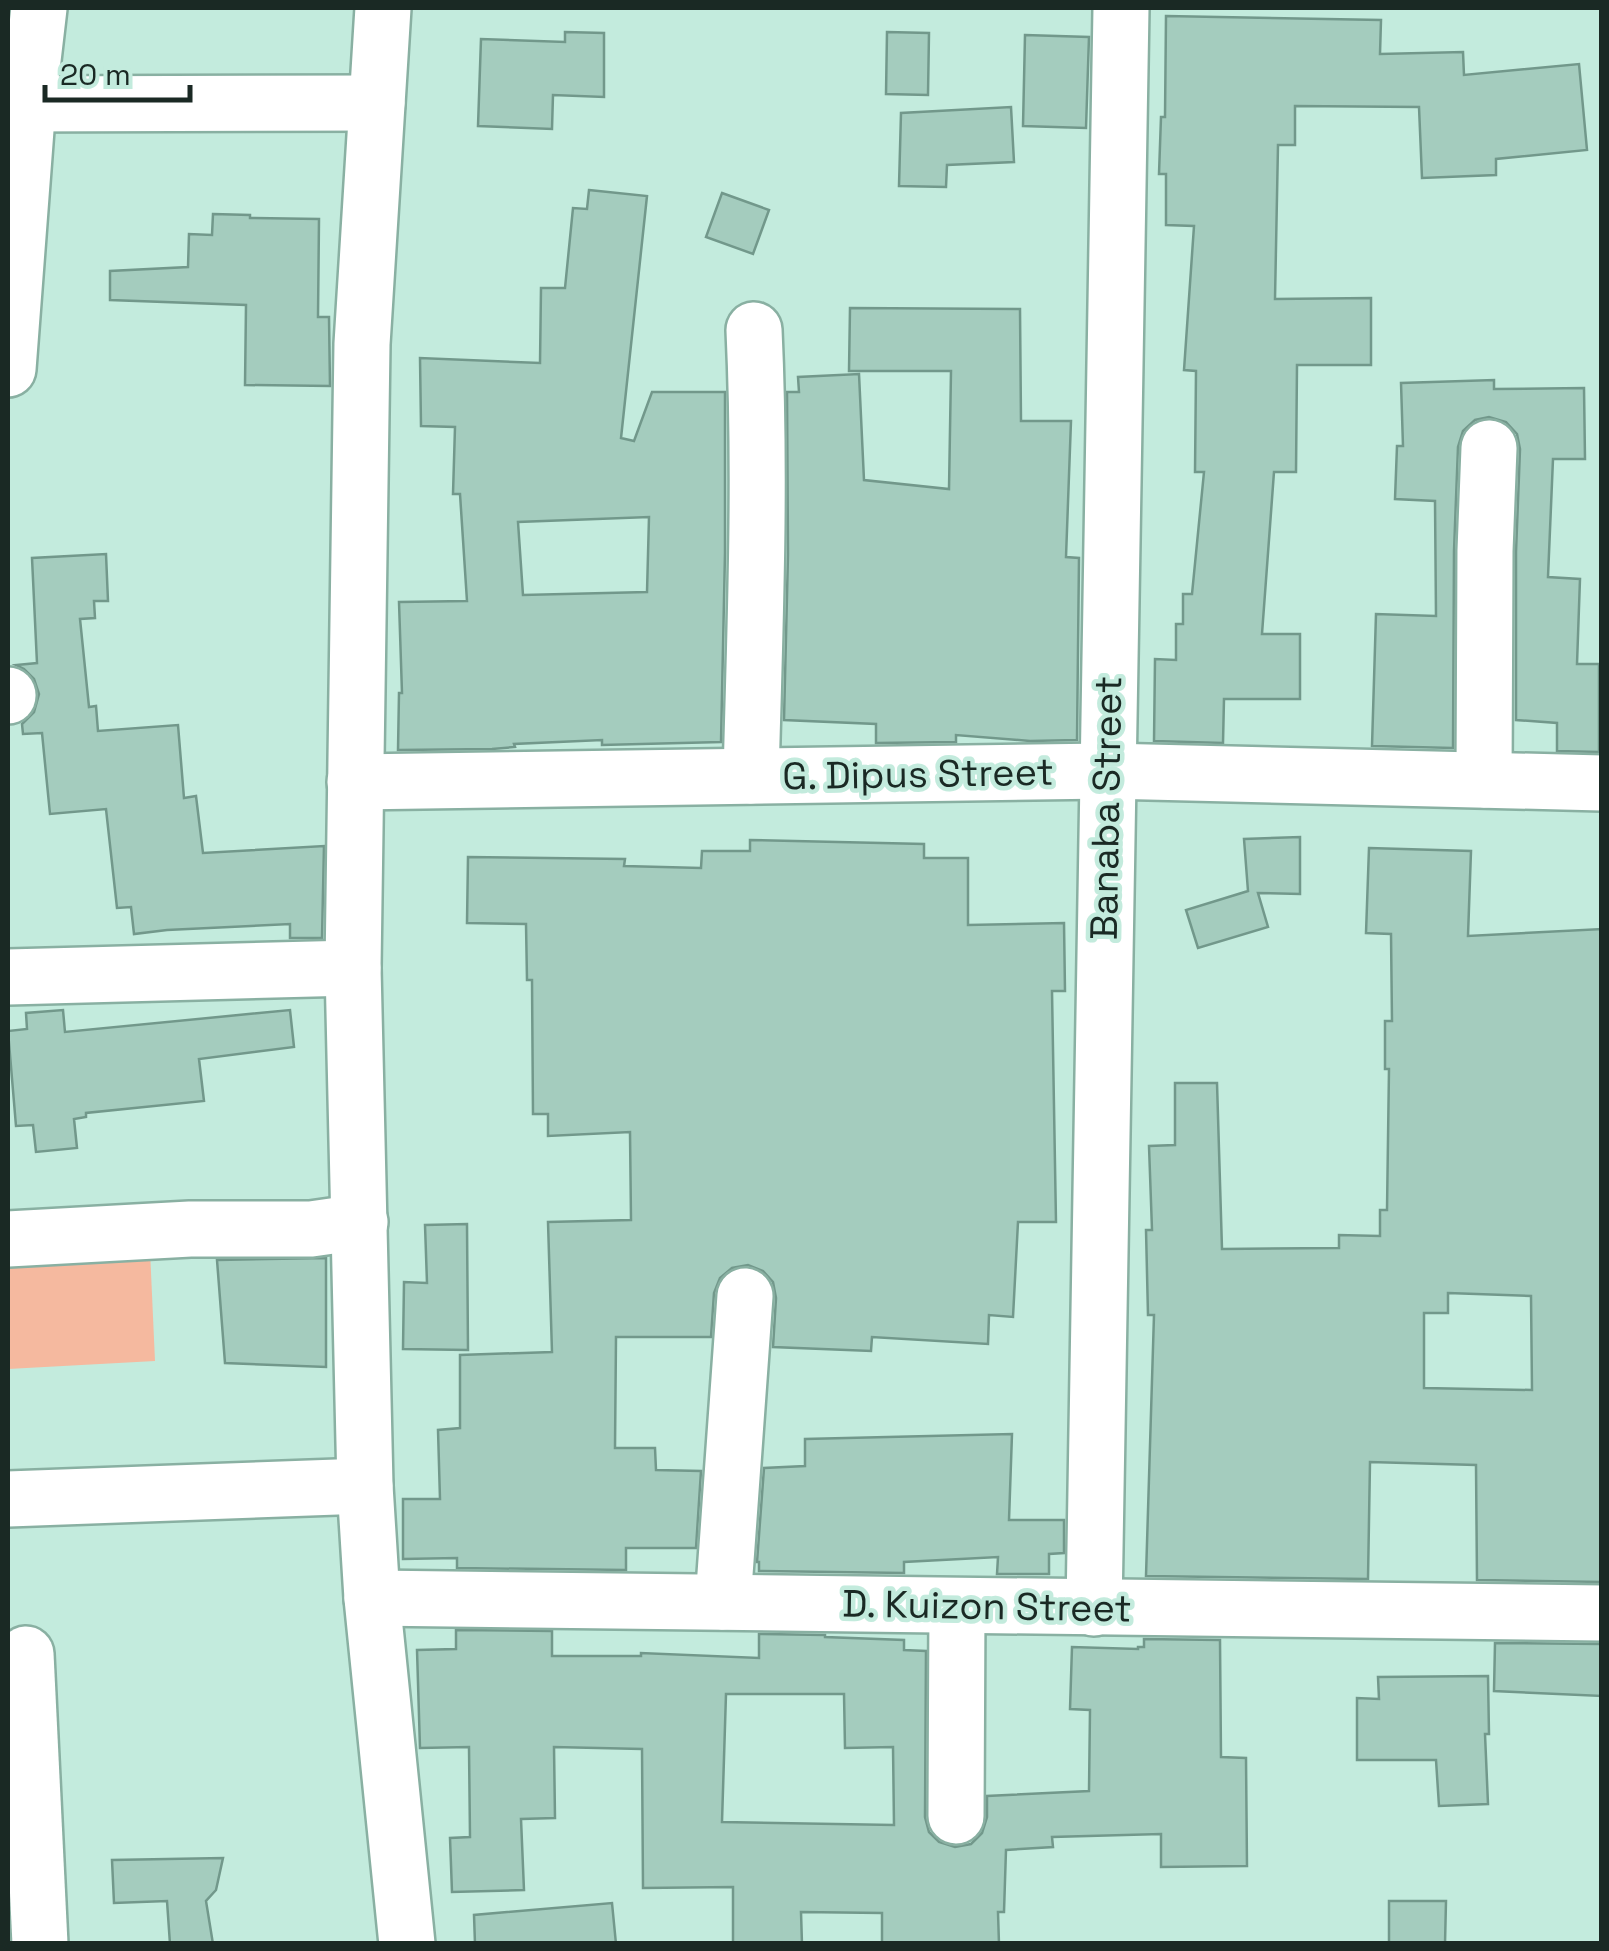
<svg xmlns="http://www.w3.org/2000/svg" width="1609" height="1951" font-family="'Space Grotesk',sans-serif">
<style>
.green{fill:#f5b99f}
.building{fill:#a4ccbe;stroke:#72988b;stroke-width:2.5;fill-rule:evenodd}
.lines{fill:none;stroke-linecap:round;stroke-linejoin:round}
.minor-casing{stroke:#89b0a2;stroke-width:60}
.minor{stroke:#fff;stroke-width:55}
.labels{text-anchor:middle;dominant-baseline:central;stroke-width:9;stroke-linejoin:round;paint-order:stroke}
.street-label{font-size:38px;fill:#1a2924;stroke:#c3ebdd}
</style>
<rect width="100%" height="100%" fill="#c3ebdd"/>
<!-- green -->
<polygon class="green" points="150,1250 155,1361 8,1369 8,1257"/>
<!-- building -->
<g class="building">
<polygon points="1166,16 1381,20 1380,54 1463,52 1464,75 1579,64 1587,150 1496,159 1496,175 1422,178 1419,107 1295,106 1295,145 1278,145 1275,299 1371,298 1371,365 1297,365 1296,472 1274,472 1262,634 1300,634 1300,699 1224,699 1223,743 1154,741 1155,659 1176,660 1176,624 1183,624 1183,594 1192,594 1204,472 1195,472 1196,371 1184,370 1194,226 1166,225 1166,174 1159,174 1161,117 1165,117"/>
<polygon points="565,32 604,33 604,97 553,95 552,129 478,126 481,39 565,42"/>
<polygon points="887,32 929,33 928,95 886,94"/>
<polygon points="1025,35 1089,37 1086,128 1023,126"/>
<polygon points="1011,107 1014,162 947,165 946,187 899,186 901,113"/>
<path d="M589,190L647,196L621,438L634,441L652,392H725V553L721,742L602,745V740L514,744L515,747L492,749L398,750L399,693H402L399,602L467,601L460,494H453L455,427L421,426L420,358L540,363L541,288H565L573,208L587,209ZM649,517L647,592L523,595L518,522Z"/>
<polygon points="722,193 769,210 753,254 706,237"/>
<polygon points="213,214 250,215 250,218 319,219 318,317 329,317 330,386 245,385 246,305 110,300 110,271 188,267 189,234 212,235"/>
<polygon points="850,308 1020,309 1021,421 1071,421 1066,557 1079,558 1077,740 1030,741 956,735 956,742 876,743 876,724 784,720 788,554 787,392 799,392 798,377 859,374 864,480 949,489 951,371 849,371"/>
<polygon points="1494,380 1494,389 1584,388 1585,459 1553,459 1548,577 1580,579 1577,664 1599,664 1599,752 1557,751 1557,723 1516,720 1516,552 1520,449 1517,434 1506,422 1489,417 1475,420 1463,431 1458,447 1454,551 1453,748 1372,746 1376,614 1436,616 1435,501 1395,499 1397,446 1403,446 1401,383"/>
<polygon points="106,554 108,601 94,601 95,618 80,619 89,707 96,706 98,731 178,725 184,798 196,796 203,853 324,846 322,938 290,938 290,924 167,930 134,934 131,907 117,908 106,809 50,814 42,733 23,734 22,724 34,712 39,694 34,679 24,669 16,665 37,663 32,558"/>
<polygon points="1300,837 1300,894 1258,893 1268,927 1198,948 1186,910 1248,891 1244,839"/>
<polygon points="750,840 924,844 924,858 968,858 968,925 1064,923 1065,991 1052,991 1056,1222 1018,1222 1013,1317 989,1315 988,1344 872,1337 871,1351 773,1347 776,1298 773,1282 763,1271 748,1265 732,1268 720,1278 714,1293 711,1337 616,1337 615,1448 655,1448 656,1470 701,1471 696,1548 626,1548 626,1570 457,1568 457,1558 403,1559 403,1499 440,1499 438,1430 460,1428 460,1355 552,1352 548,1222 631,1220 630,1132 548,1136 548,1114 533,1114 532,980 527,980 526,924 467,923 468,857 625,859 624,866 701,868 702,851 750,851"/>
<path d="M1369,848L1471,851L1468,936L1602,929V1582L1477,1580L1476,1465L1370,1462L1368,1579L1146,1576L1154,1315H1148L1146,1230H1152L1149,1146L1175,1145V1083H1217L1222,1249L1339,1248V1235L1380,1236V1210H1387L1389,1069H1385V1021H1392L1391,934L1366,933ZM1448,1293L1531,1296L1532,1390L1424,1388V1313H1448Z"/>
<polygon points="63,1010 65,1032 290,1010 294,1047 199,1059 204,1101 86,1113 86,1117 74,1119 77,1148 36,1152 33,1125 16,1126 8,1031 27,1029 26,1013"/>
<polygon points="467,1224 468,1350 403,1349 404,1282 427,1283 425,1225"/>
<polygon points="326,1258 326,1367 225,1363 217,1260"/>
<polygon points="1012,1434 1009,1520 1064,1520 1064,1553 1049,1554 1049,1574 997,1574 998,1557 904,1562 904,1573 759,1571 759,1562 757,1562 764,1468 805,1466 805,1439"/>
<path d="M456,1630L552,1631V1656H641V1653L759,1658V1634L825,1635V1637L904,1640V1650L926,1651L925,1817L929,1832L939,1842L955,1847L971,1844L982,1833L987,1817V1796L1089,1791L1090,1710L1070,1709L1072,1647L1138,1649V1647H1144V1639L1220,1640L1221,1757L1246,1758L1247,1866L1161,1867V1834L1052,1837L1053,1847L1006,1850L1004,1912H998L999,1944H882V1913L801,1912L802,1944H733V1887L643,1888L642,1749L554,1747L555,1818L521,1819L524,1890L452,1892L450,1838L470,1837L469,1747L420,1748L417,1650L456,1649ZM726,1694H844L845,1748L893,1747L894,1825L722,1822Z"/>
<polygon points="1495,1643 1602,1644 1602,1696 1494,1691"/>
<polygon points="1488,1676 1489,1734 1485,1734 1488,1804 1439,1806 1436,1760 1357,1760 1357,1698 1379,1699 1378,1677"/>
<polygon points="223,1858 216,1890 206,1901 213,1944 170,1944 167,1901 114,1903 112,1860"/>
<polygon points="1389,1901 1446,1901 1445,1944 1389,1944"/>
<polygon points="612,1903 616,1944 475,1944 474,1915"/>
</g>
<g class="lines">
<!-- minor casing -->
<g class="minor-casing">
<g id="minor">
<polyline points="383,8 362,344 353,968 365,1486 372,1598 407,1944"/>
<polyline points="8,104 377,103"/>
<polyline points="8,369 28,103 39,8"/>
<polyline points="8,695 8,696"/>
<path d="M751,776C755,626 761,480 754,330"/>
<polyline points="1484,780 1485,551 1489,448"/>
<polyline points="355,782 1107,771 1602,783"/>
<polyline points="8,977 353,968"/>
<polyline points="8,1239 190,1229 311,1229 360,1222"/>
<polyline points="8,1499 365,1486"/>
<polyline points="372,1598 1602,1613"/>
<polyline points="723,1602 745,1296"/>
<polyline points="1094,1608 1121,8"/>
<polyline points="26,1654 40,1944"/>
<polyline points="956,1816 957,1606"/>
</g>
</g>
<!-- minor -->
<use href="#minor" class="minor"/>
</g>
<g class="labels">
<!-- street labels -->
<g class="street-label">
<text transform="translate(918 774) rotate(-1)">G. Dipus Street</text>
<text transform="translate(1106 808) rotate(-89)">Banaba Street</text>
<text transform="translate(987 1606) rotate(1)">D. Kuizon Street</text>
</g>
</g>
<!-- border -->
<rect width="1609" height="1951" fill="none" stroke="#1a2924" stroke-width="20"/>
<!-- scale -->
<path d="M45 85v15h145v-15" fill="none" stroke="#1a2924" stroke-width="5"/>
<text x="60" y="85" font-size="30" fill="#1a2924" stroke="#c3ebdd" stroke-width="8" paint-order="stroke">20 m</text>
</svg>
